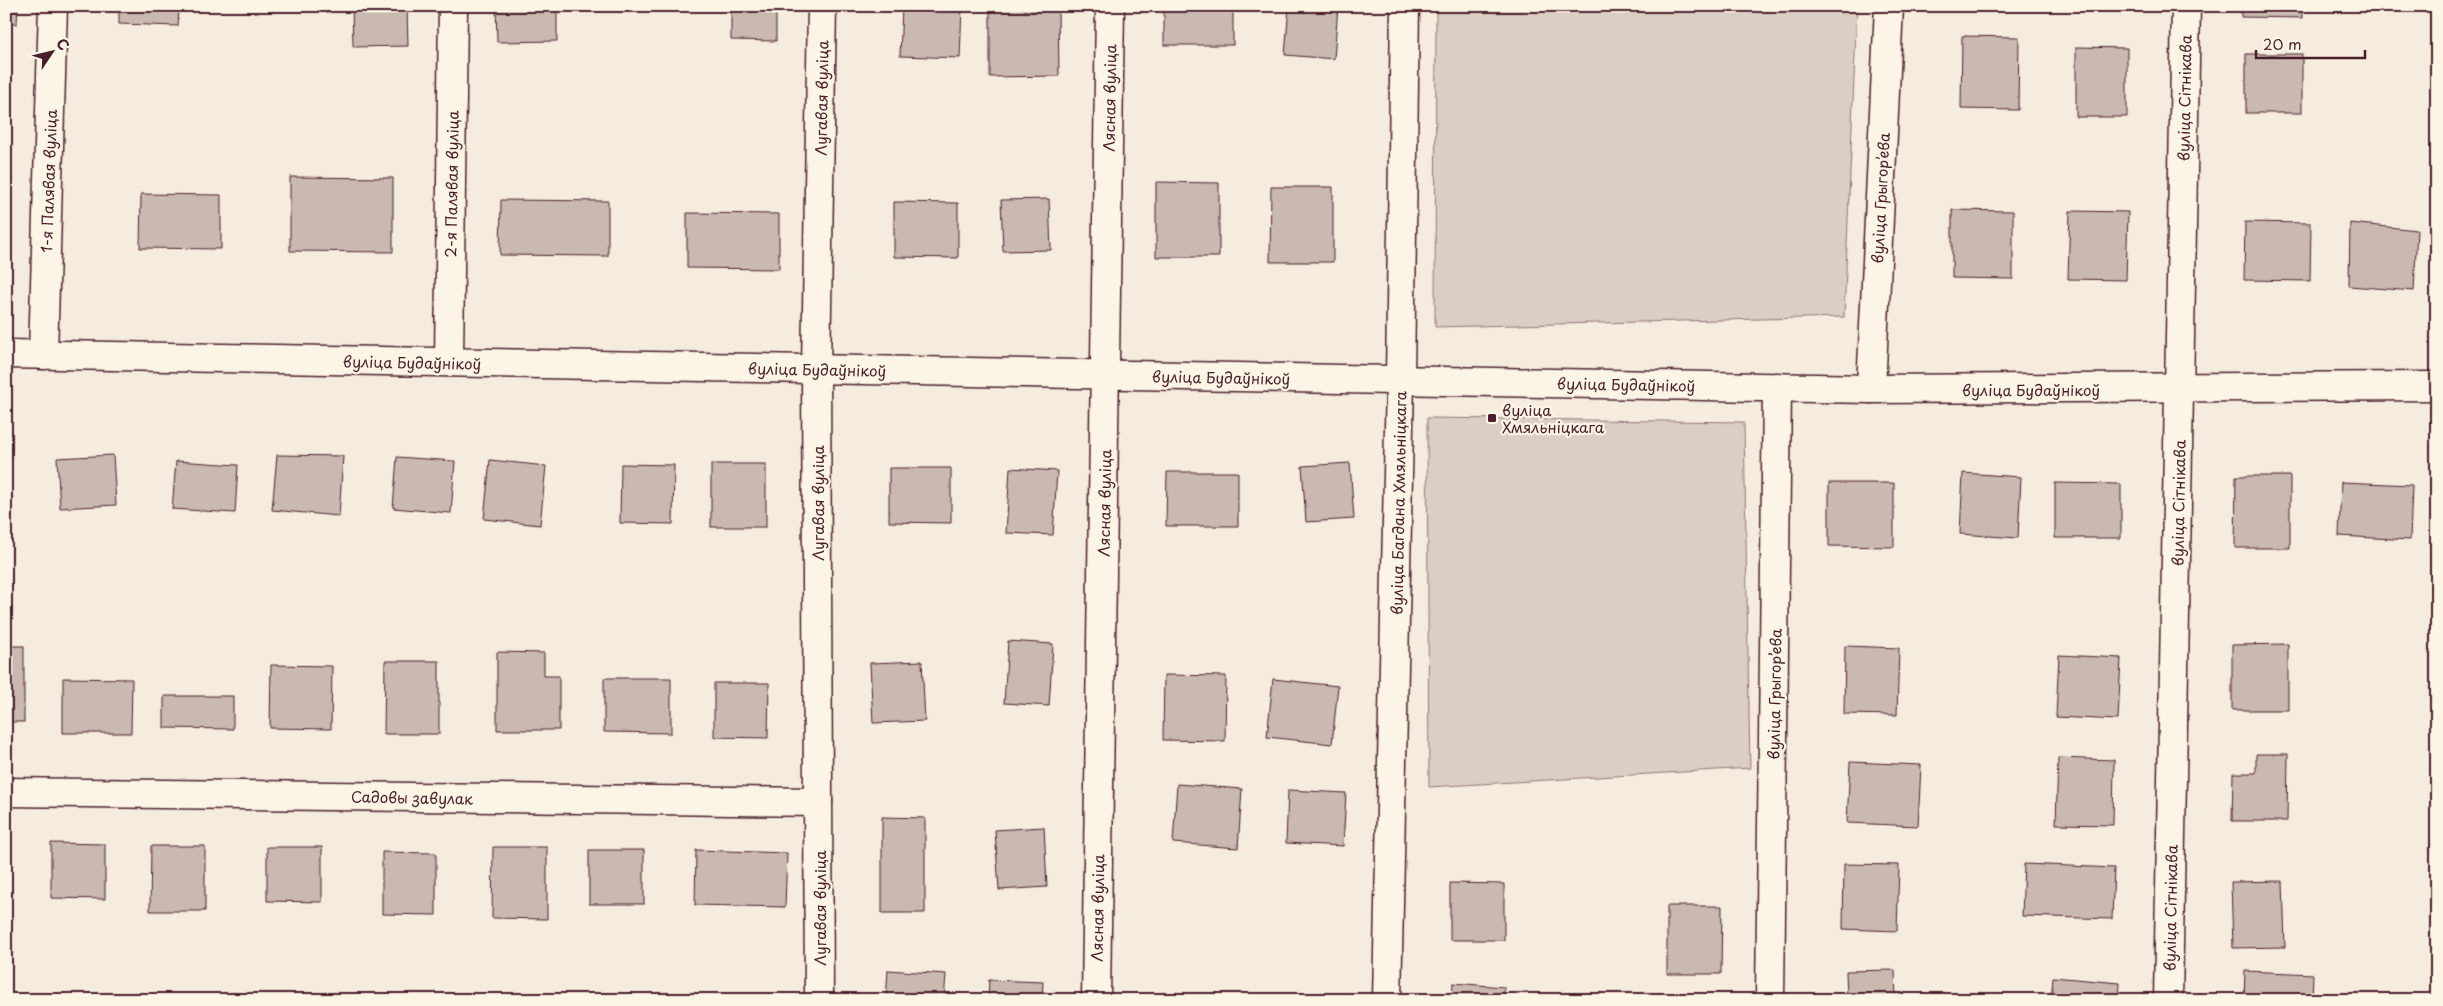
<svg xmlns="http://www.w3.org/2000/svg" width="2443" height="1006" font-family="'Playpen Sans',sans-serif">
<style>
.green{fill:#dbcec4;stroke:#927678}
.building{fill:#cab9b1;stroke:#4a1f2b}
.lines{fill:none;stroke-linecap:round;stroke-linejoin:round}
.street-casing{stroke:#4a1f2b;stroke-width:31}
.street{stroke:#fcf5e5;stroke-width:28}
.poi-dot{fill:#4a1f2b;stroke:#fcf5e5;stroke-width:2}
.labels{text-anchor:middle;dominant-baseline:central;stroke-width:4.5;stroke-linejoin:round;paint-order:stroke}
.street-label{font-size:15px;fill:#4a1f2b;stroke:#fcf5e5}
.poi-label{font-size:15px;fill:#4a1f2b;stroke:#fcf5e5;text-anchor:start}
</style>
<rect width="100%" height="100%" fill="#f5ecde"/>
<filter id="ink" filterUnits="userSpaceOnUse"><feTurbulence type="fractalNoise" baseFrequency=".02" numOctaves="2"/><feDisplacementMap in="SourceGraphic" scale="10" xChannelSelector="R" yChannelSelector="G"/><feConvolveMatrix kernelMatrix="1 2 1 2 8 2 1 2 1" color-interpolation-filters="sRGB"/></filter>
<g filter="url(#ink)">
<!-- green -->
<g class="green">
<polygon points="1436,6 1857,6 1844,317 1435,327"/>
<polygon points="1427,418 1744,422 1750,768 1429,787"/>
</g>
<!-- building -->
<g class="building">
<polygon points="6,6 18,6 17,24 6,23"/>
<polygon points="119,6 179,6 178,26 119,24"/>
<polygon points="352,6 407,6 408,46 353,47"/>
<polygon points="496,6 557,6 557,41 497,42"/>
<polygon points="731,6 776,6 776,41 731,40"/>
<polygon points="902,6 962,6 960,58 900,56"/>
<polygon points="990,6 1024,6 1024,10 1058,10 1059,76 990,77"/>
<rect x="1164" y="6" width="69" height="39"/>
<polygon points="1289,6 1338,6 1334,59 1285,55"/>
<polygon points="2241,6 2302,6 2302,18 2241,17"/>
<polygon points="1962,36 2019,37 2018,110 1961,109"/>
<polygon points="2076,47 2127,48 2127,117 2076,117"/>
<rect x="2246" y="54" width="56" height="59"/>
<polygon points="290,177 393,178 393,252 290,251"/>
<polygon points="1156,182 1219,183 1219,257 1156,257"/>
<polygon points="1271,187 1333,187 1333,262 1270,262"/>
<polygon points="141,194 221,195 221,249 140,248"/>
<polygon points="1049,199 1051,250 1003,251 1001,200"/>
<polygon points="501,200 608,201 608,256 500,255"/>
<polygon points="894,202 958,203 958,258 894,257"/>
<polygon points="1952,210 2013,211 2013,279 1952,278"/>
<polygon points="2070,211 2128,212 2126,280 2068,279"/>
<polygon points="687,213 779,214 779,269 687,268"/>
<polygon points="2245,222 2311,223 2310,281 2244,280"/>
<polygon points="2350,223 2417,230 2414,291 2349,286"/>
<polygon points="113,455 116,505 60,508 57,458"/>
<polygon points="277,455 343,456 339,516 272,510"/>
<rect x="6" y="457" width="3" height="56"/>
<polygon points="397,457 455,461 451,513 393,508"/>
<polygon points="490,460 546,466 540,525 484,519"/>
<polygon points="176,461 238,465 235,513 172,509"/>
<polygon points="1350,463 1354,519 1306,522 1302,466"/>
<polygon points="621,464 674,465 673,524 620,523"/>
<rect x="711" y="464" width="55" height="63"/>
<polygon points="889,468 951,468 951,523 889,522"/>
<polygon points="1010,468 1057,471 1053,535 1006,533"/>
<polygon points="1167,472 1238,472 1238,526 1166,526"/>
<polygon points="1963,473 2021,477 2018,538 1960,534"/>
<polygon points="2236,476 2290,476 2290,548 2235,548"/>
<polygon points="2341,482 2412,485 2410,540 2339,536"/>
<polygon points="1829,483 1894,483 1894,547 1829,546"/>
<polygon points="2055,483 2121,484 2121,538 2055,538"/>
<polygon points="1008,641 1053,644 1049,706 1004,703"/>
<polygon points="2288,644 2288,710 2232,710 2232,645"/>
<rect x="6" y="646" width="18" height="76"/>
<polygon points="1845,646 1899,648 1897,715 1844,714"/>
<polygon points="497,652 544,653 544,676 559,676 559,730 497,730"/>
<polygon points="2059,655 2121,658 2118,720 2056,717"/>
<polygon points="385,661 439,661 439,734 384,734"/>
<polygon points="922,661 925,721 873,723 870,663"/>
<polygon points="271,665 332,666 331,729 270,728"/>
<polygon points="1164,675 1226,676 1225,741 1163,740"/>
<polygon points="63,678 132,679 131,733 63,733"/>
<polygon points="604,678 671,678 671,733 604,732"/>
<polygon points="1273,679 1338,686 1332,744 1267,737"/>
<polygon points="714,683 769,683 768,738 714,737"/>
<polygon points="164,696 233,696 233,729 164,728"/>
<polygon points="2256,754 2288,754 2287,821 2232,821 2233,773 2256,773"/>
<polygon points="2058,758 2114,760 2113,825 2056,824"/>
<polygon points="1850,762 1921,765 1918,826 1847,823"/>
<polygon points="1177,784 1242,789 1238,848 1173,843"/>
<polygon points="1288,790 1346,793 1343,846 1286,843"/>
<polygon points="882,817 925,818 925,913 882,913"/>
<polygon points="1044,827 1047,887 999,890 995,830"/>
<polygon points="51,843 105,844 105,899 51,898"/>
<polygon points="151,846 205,846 205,911 150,911"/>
<polygon points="267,847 322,847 322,902 267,901"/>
<polygon points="493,847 547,847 547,919 492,918"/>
<rect x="589" y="850" width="55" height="54"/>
<polygon points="696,850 787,853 785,907 695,905"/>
<polygon points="382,852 436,853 436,915 382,914"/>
<polygon points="1844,864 1899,865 1897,931 1843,929"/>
<polygon points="2024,864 2114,868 2112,919 2022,916"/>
<polygon points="2283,881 2285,947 2233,948 2231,882"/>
<polygon points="1450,883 1504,884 1504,940 1450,940"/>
<polygon points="1667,906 1722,906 1721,974 1667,974"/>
<polygon points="888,970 946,974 944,1000 886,1000"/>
<polygon points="1895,970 1896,1000 1847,1000 1846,971"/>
<polygon points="2245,971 2313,974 2312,1000 2244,1000"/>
<polygon points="2053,977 2120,983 2119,1000 2051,1000"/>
<polygon points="989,980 1043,982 1042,1000 988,1000"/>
<polygon points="1453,983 1504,987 1503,1000 1452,1000"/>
<polygon points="1167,996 1226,999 1226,1000 1167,1000"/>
</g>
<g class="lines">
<!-- street casing -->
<g class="street-casing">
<g id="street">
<polyline points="6,354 1871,389 2437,386"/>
<polyline points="43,355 53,6"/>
<polyline points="449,362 453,6"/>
<polyline points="1871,389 1889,6"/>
<polyline points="6,792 818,802"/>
<polyline points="819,1000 816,369 822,6"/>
<polyline points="1096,1000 1110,6"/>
<polyline points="1387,1000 1400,380 1405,6"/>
<polyline points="1770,1000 1777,387"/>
<polyline points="2168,1000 2186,6"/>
</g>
</g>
<!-- street -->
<use href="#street" class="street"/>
</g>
</g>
<!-- markers -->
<rect class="poi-dot" x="1487" y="413" width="10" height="10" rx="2.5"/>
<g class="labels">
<!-- street labels -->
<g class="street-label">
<text transform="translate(821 98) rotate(-89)">Лугавая вуліца</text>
<text transform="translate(1109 98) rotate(-89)">Лясная вуліца</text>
<text transform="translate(2184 98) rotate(-89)">вуліца Сітнікава</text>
<text transform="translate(48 181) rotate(-88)">1-я Палявая вуліца</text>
<text transform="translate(451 184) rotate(-89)">2-я Палявая вуліца</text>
<text transform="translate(1880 198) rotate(-87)">вуліца Грыгорʼева</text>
<text transform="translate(412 362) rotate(1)">вуліца Будаўнікоў</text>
<text transform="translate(817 369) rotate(1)">вуліца Будаўнікоў</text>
<text transform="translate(1221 377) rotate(1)">вуліца Будаўнікоў</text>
<text transform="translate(1626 384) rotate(1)">вуліца Будаўнікоў</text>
<text x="2031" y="389">вуліца Будаўнікоў</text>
<text transform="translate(817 503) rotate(-90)">Лугавая вуліца</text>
<text transform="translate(1104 503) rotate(-89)">Лясная вуліца</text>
<text transform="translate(1398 503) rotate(-89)">вуліца Багдана Хмяльніцкага</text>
<text transform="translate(2178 503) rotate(-89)">вуліца Сітнікава</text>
<text transform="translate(1774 694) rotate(-89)">вуліца Грыгорʼева</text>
<text transform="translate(412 797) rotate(1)">Садовы завулак</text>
<text transform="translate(819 908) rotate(-90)">Лугавая вуліца</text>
<text transform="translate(1097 908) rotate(-89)">Лясная вуліца</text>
<text transform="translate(2170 908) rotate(-89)">вуліца Сітнікава</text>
</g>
<!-- poi labels -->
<g class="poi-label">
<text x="1502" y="409">вуліца<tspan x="1502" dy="17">Хмяльніцкага</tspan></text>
</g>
</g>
<!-- margin -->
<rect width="2443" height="1006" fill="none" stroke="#fcf5e5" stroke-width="25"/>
<rect x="12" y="12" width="2418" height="981" fill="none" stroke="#4a1f2b" stroke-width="2" filter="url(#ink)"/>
<!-- north arrow -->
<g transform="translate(52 52) rotate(55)" stroke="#fcf5e5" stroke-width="4" paint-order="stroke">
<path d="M0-4L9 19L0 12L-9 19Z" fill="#4a1f2b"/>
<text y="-8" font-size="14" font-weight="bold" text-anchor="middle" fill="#4a1f2b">С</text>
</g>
<!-- scale -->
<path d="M2256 50v8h109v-8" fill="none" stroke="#4a1f2b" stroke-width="2.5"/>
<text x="2263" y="50" font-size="15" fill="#4a1f2b" stroke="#fcf5e5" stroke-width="4" paint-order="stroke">20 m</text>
</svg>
